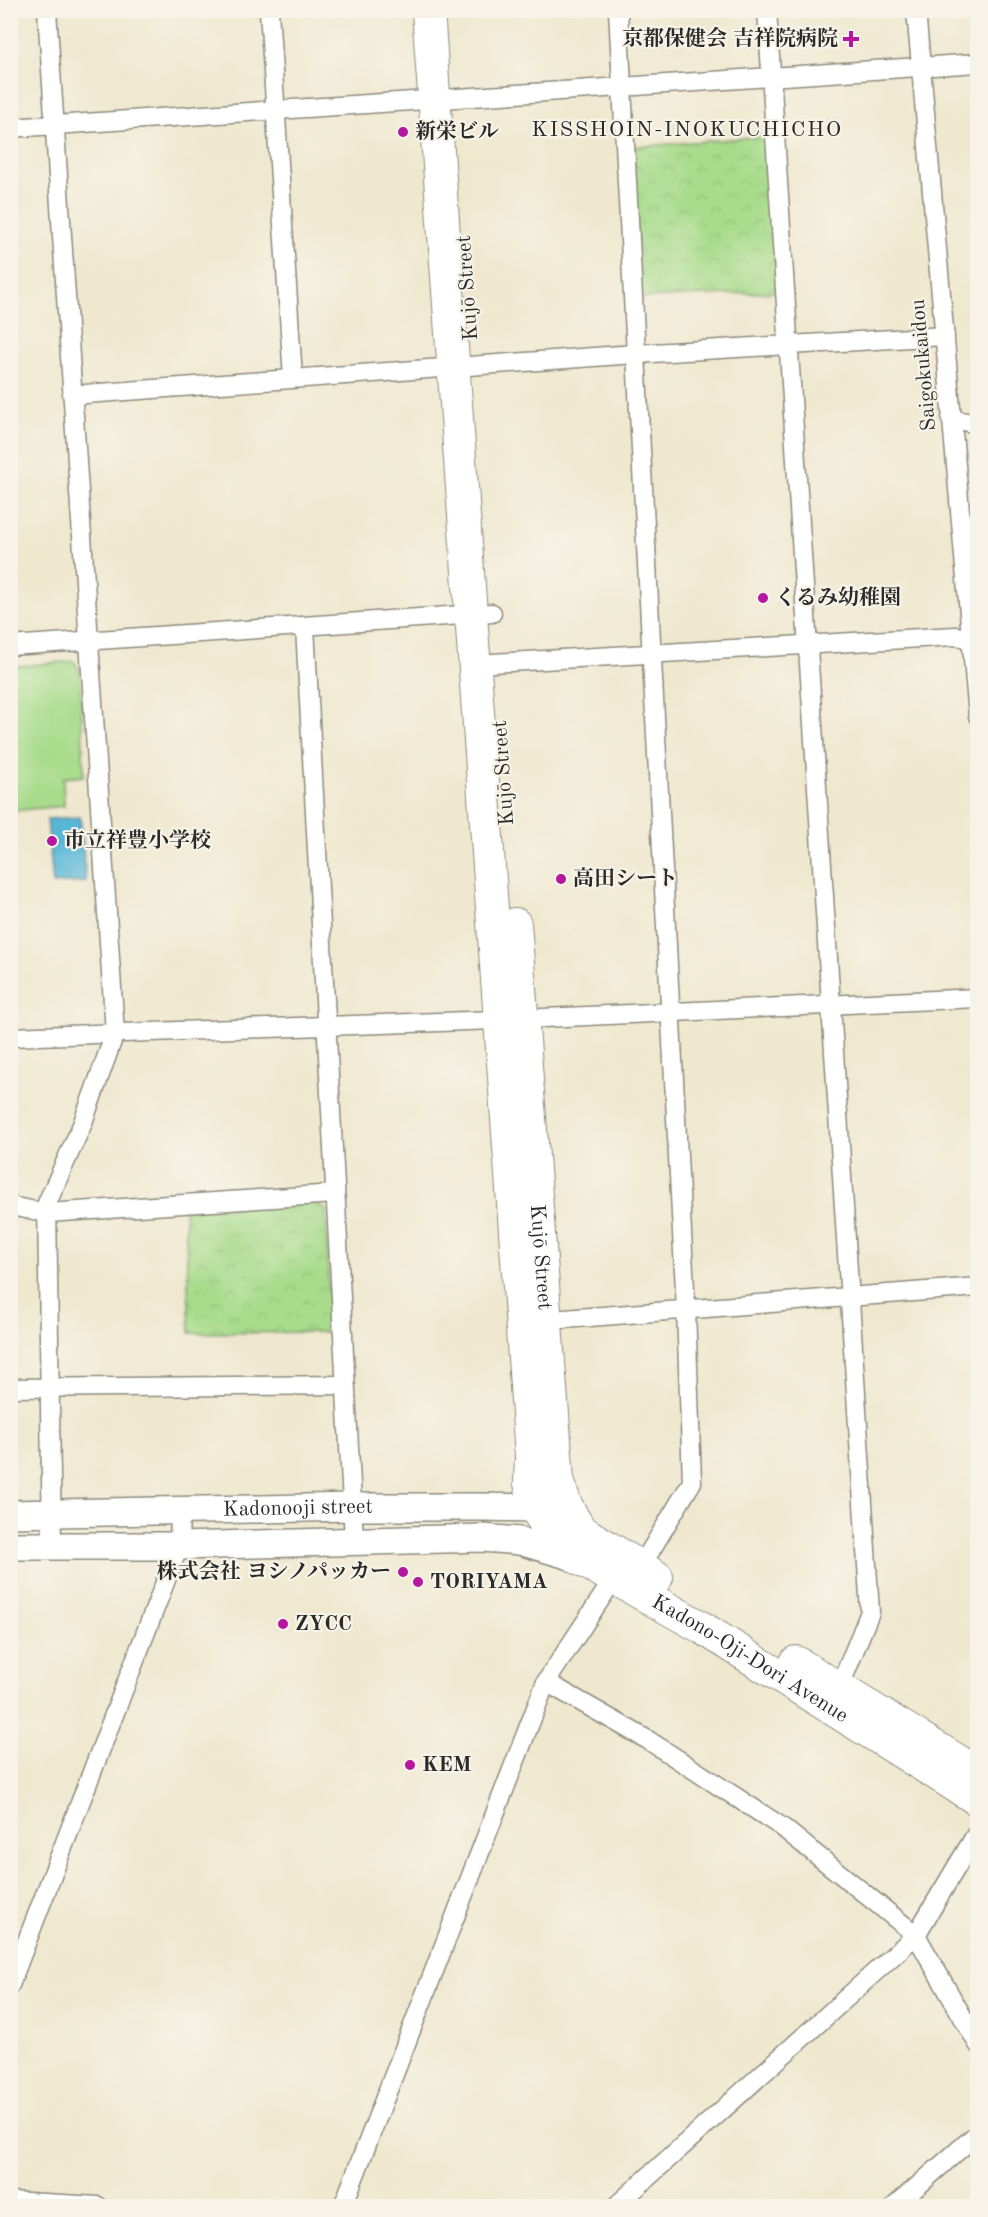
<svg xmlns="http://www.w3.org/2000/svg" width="988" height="2217" font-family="'Old Standard TT','Noto Serif JP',serif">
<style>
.park{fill:url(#park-crowns);stroke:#6a845c;stroke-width:1.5}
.pitch{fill:#a8dc8c;stroke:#6a845c;stroke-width:1.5}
.water{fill:#58b7d7;stroke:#427181;stroke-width:1.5}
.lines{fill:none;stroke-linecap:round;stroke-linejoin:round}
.street-casing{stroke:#8d8a7d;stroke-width:21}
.secondary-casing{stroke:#8d8a7d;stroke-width:27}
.primary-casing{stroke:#8d8a7d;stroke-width:30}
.highway-casing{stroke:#8d8a7d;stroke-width:34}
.street{stroke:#fff;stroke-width:18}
.secondary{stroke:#fff;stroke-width:24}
.primary{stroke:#fff;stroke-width:27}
.highway{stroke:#fff;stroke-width:32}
.poi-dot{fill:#b5179e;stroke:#f7f3e8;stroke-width:2}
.labels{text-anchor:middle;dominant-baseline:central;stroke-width:4.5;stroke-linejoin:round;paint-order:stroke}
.poi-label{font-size:21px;font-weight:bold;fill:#2b2b2b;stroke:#f7f3e8;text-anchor:start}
.street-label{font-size:21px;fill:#2b2b2b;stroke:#f7f3e8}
.neighbourhood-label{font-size:22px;letter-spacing:1.5px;fill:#2b2b2b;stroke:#f7f3e8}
</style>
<defs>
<pattern id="park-crowns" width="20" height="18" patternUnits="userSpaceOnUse" patternTransform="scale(1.5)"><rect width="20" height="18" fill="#a8dc8c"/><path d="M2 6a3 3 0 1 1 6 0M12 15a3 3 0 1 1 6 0" fill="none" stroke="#91bd79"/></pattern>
</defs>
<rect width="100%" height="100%" fill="#f7f3e8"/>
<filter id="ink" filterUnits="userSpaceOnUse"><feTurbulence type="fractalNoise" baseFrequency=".0167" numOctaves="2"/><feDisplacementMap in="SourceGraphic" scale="12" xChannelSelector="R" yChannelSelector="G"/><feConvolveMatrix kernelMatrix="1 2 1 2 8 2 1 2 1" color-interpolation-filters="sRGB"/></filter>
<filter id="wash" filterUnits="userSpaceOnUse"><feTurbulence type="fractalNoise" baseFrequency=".008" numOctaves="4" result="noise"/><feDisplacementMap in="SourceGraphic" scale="24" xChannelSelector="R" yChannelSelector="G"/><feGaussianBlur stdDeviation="1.35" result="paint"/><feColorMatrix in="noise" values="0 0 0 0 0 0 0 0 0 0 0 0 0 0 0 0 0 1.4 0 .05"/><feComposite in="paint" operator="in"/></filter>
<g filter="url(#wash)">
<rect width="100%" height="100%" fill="#efe8cf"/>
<!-- park -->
<g class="park">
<polygon points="768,136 777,292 639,298 633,147"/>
<polygon points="316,1203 326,1210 330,1332 190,1333 185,1209"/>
</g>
<!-- pitch -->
<polygon class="pitch" points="73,661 80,669 84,776 63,778 64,806 11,811 11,667"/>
<!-- water -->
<polygon class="water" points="80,817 86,882 53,884 47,819"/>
</g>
<g filter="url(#ink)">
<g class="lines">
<!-- street casing -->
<g class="street-casing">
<g id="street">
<polyline points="47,10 115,1033 82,1125 47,1203 52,1546"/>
<polyline points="269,10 293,378"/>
<polyline points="618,10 686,1309 692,1482 637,1573"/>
<polyline points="767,10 870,1612 836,1696"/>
<polyline points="916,10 978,716"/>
<polyline points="10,128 978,63"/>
<polyline points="72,395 635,354 945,336"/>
<polyline points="951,419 978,424"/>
<polyline points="305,627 354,1540"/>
<polyline points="10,646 492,613"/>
<polyline points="476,664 955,636 970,638"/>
<polyline points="10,1037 522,1019 978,998"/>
<polyline points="10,1206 47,1213 335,1194"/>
<polyline points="538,1321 978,1287"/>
<polyline points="10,1388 345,1385"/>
<polyline points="546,1682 648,1740 782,1827 916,1935 978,2044"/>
<polyline points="10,1985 179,1546 180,1511"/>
<polyline points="10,2201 98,2206"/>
<polyline points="343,2206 546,1682 615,1577"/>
<polyline points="616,2206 916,1935 978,1831"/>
<polyline points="895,2206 978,2133"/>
</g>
</g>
<!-- secondary casing -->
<g class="secondary-casing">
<polyline id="secondary" points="970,638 978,640"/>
</g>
<!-- primary casing -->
<g class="primary-casing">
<g id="primary">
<path id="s1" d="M10,1514L352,1507H482L535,1508L553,1517"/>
<polyline points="10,1546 179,1546 482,1538 520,1541 578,1558"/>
</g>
</g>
<!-- highway casing -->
<g class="highway-casing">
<g id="highway">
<path id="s2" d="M428,10L531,1456L530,1483L535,1508L552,1534L578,1558L701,1627L978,1800"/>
<path id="s3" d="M515,924L558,1479L565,1503L580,1530L657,1577"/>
<polyline points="796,1662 978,1773"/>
</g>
</g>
<!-- street -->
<use href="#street" class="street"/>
<!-- secondary -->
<use href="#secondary" class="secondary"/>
<!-- primary -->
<use href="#primary" class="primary"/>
<!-- highway -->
<use href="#highway" class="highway"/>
</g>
</g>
<!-- markers -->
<g class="poi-dot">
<path d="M848 30h6v6h6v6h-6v6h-6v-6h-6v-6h6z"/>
<circle cx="403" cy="132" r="6"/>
<circle cx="763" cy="598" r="6"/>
<circle cx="52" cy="841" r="6"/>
<circle cx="561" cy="879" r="6"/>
<circle cx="403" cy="1572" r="6"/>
<circle cx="418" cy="1582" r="6"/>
<circle cx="283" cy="1624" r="6"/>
<circle cx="410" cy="1765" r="6"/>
</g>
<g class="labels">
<!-- poi labels -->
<g class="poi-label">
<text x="838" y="39" text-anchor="end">京都保健会 吉祥院病院</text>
<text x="415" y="132">新栄ビル</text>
<text x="775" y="598">くるみ幼稚園</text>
<text x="64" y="841">市立祥豊小学校</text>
<text x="573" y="879">高田シート</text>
<text x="391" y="1572" text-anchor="end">株式会社 ヨシノパッカー</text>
<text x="430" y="1582">TORIYAMA</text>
<text x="295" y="1624">ZYCC</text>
<text x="422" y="1765">KEM</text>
</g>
<!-- street labels -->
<g class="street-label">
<text transform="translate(468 288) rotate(-94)">Kujō Street</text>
<text transform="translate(924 365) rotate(-95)">Saigokukaidou</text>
<text transform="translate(504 773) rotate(-94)">Kujō Street</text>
<text stroke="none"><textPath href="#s3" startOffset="334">Kujō Street</textPath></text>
<text stroke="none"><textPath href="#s1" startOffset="288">Kadonooji street</textPath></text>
<text stroke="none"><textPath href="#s2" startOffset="1768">Kadono-Oji-Dori Avenue</textPath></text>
</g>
<!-- neighbourhood labels -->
<g class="neighbourhood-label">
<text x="687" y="130">KISSHOIN-INOKUCHICHO</text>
</g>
</g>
<!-- margin -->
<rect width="988" height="2217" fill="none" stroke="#f7f3e8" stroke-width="36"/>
</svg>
